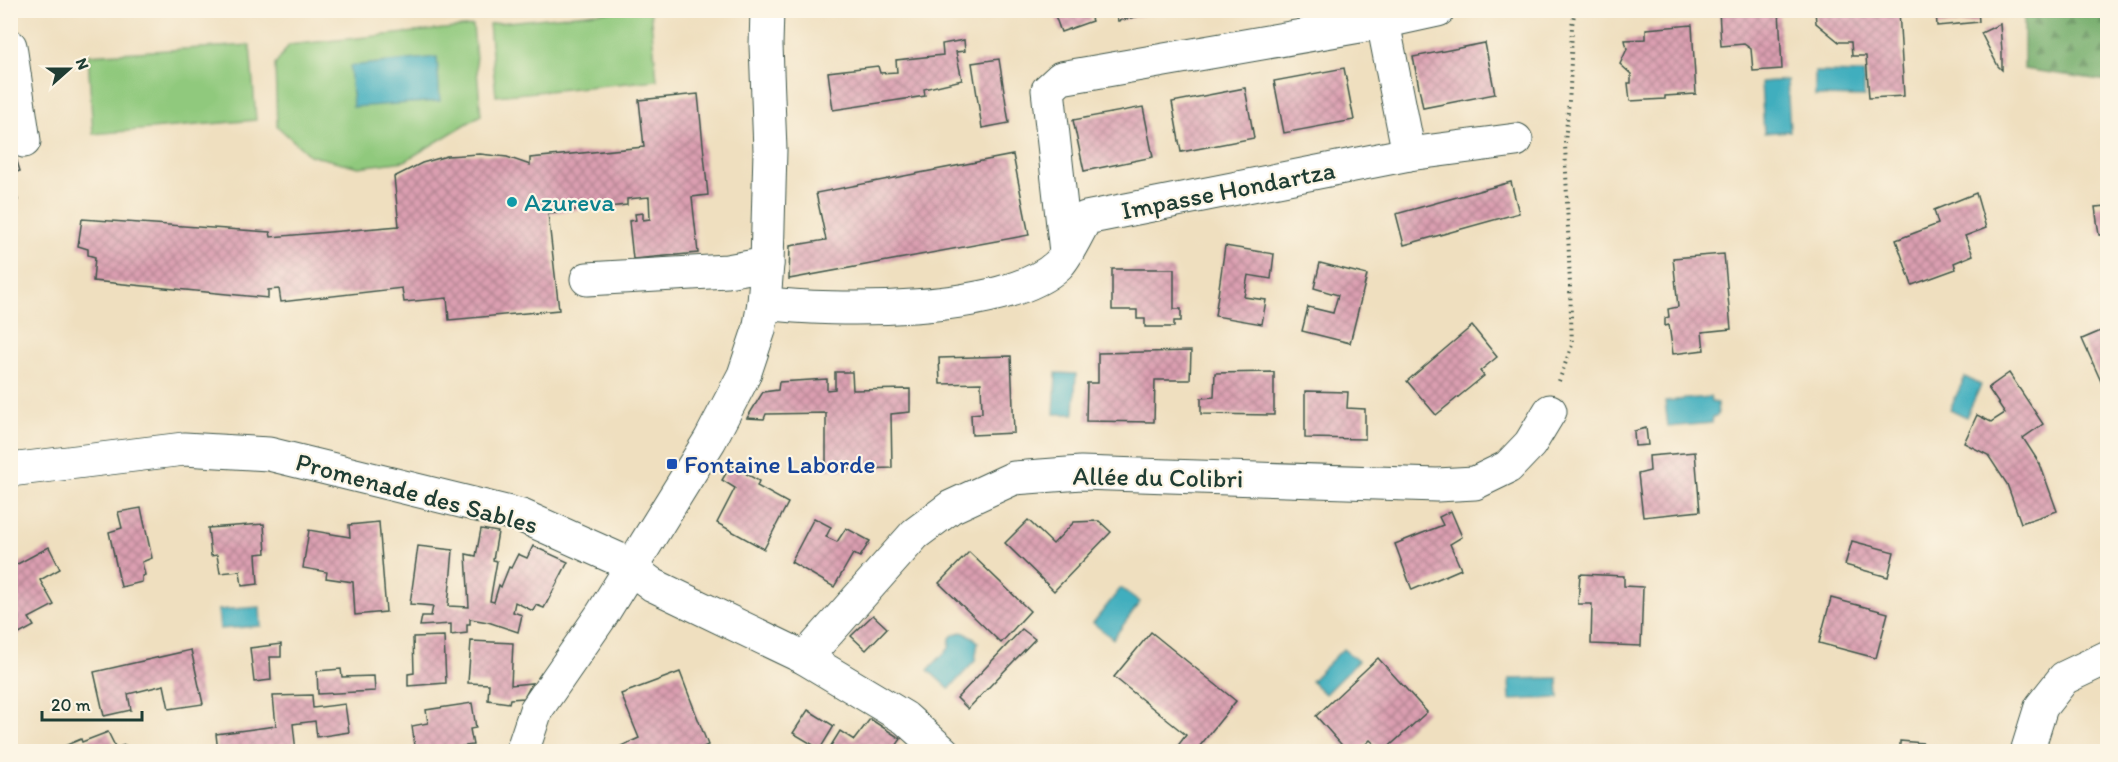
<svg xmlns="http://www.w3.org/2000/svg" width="2118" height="762" font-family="Itim,sans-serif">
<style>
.forest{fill:url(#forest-firs);stroke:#4a7550;stroke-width:1.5}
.garden{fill:#90c97d;stroke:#588358;stroke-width:1.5}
.water{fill:#40aebe;stroke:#307679;stroke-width:1.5}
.building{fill:url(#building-cross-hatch)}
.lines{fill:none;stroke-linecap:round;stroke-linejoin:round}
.minor-casing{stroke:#3e5549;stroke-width:35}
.path{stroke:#3e5549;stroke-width:4;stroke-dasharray:1.5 4.5;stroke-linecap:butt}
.minor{stroke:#fff;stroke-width:33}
.culture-dot{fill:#0f9aa8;stroke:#fcf5e5;stroke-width:2}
.transit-dot{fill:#1a4fb4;stroke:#fcf5e5;stroke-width:2}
.labels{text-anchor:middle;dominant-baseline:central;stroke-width:4.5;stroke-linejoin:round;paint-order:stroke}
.street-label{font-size:26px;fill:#1f3d34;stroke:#fcf5e5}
.culture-label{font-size:26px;fill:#0d838f;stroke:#fcf5e5;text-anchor:start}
.transit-label{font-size:26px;fill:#164399;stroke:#fcf5e5;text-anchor:start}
</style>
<defs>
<pattern id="forest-firs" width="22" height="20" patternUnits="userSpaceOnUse" patternTransform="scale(1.5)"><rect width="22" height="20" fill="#74ad6c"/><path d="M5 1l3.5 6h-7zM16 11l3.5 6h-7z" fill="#5f8e5a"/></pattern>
<pattern id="building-cross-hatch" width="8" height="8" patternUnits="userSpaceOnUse" patternTransform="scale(1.5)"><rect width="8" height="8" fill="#db9fb1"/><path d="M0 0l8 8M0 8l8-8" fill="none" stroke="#b18391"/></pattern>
</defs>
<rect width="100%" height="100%" fill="#fcf5e5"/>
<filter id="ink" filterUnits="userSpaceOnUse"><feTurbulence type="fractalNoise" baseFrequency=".0167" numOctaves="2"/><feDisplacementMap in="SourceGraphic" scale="12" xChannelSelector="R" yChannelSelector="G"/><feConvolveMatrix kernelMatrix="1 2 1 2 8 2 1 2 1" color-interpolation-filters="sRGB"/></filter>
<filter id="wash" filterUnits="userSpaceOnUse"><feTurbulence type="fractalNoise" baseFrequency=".008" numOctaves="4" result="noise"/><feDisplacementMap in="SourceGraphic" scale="24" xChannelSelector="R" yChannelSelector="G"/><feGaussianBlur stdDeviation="1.35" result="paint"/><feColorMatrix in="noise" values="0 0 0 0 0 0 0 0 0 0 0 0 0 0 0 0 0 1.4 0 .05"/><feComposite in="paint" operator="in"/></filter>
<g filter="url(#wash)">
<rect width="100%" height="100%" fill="#efdfbf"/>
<!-- forest -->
<polygon class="forest" points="2024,11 2107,11 2107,81 2024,69"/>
<!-- garden -->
<g class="garden">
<polygon points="625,10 650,11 657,80 496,96 489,24"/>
<polygon points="473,26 481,115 405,161 359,167 309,155 277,126 275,65 289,45"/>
<polygon points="250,45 256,120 93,134 88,55"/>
</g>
<!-- water -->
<g class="water">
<polygon points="437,57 440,101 353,107 350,66"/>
<polygon points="1815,72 1864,73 1864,97 1815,96"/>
<polygon points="1787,80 1790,131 1764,133 1761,82"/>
<polygon points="1056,373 1076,374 1074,414 1054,414"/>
<polygon points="1965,377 1981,385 1966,417 1950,409"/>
<polygon points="1710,397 1711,402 1717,403 1718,415 1713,417 1712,423 1668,427 1665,401"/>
<polygon points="1121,588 1140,602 1113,639 1093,623"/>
<polygon points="260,607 261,626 220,629 218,610"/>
<polygon points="962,632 973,637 978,642 975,661 949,689 928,670 949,648 950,638 954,634"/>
<polygon points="1343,649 1358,661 1325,694 1311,681"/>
<polygon points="1558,678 1559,698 1510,700 1509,679"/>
</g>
<g id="blocks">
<!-- building -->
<g class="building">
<polygon points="908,10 959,10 960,14 948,17 947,12 909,17"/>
<polygon points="1053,10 1088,10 1092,21 1061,32"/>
<polygon points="1115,10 1147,10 1148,14 1118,21"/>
<polygon points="1719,10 1779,10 1782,69 1753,71 1751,49 1744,44 1721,46"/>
<polygon points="1815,10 1899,10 1904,96 1869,98 1866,56 1852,56 1851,42 1839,42 1816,23"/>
<polygon points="1936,10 1978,10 1979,22 1937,26"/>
<polygon points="2000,24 2002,52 2002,70 1998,66 1981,33"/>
<polygon points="1692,25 1696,94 1665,96 1665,99 1630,101 1628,83 1631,83 1631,74 1620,64 1627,49 1625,40 1646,39 1646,29"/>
<polygon points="964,40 965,51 956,52 962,80 924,89 925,96 833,110 828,72 878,66 880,73 897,72 896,60 943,55 942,44"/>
<polygon points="1485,43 1495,94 1423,108 1413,57"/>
<polygon points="999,59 1009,123 982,128 972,63"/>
<polygon points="1344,68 1354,120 1284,133 1274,81"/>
<polygon points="1245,88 1254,138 1181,152 1172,102"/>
<polygon points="698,94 708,195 692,197 698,253 633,259 629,221 636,220 635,214 643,213 643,220 650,219 649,197 627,199 627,205 548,213 559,310 449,320 447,298 404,302 402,288 281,302 279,289 268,290 268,298 93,281 95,257 88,255 88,249 78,246 82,219 270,232 271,237 399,226 394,177 422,163 447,156 480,154 507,157 530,165 530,158 644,147 639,100"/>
<polygon points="1143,107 1153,157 1084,171 1073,120"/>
<polygon points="10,139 20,171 10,174"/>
<polygon points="1013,155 1029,235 789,279 790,246 826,240 816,193"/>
<polygon points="10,178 18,200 10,202"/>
<polygon points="1511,182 1519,213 1404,245 1396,214"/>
<polygon points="1976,193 1986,228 1965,236 1973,255 1954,263 1956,269 1912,285 1896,240 1938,224 1934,210"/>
<polygon points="2108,206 2108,235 2099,235 2095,207"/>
<polygon points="1225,246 1274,254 1271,279 1248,275 1244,297 1266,300 1262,324 1215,316"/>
<polygon points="1724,254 1731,329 1702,332 1704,350 1673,354 1669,325 1665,326 1665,318 1669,317 1668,309 1678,307 1673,258"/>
<polygon points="1320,263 1367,275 1350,343 1302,331 1308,307 1333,313 1338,295 1314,288"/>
<polygon points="1112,269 1174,269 1174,309 1181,309 1181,321 1174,321 1174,327 1145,327 1145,319 1137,319 1137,310 1112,310"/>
<polygon points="1472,326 1497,357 1480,371 1484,376 1436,415 1407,381"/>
<polygon points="2108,328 2108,397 2082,339"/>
<polygon points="1191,351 1190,380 1155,380 1154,422 1086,421 1087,383 1098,383 1098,353"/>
<polygon points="1011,356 1014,433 972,435 971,414 982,413 981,383 940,384 939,358"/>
<polygon points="835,372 852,372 853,390 910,389 910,412 891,414 892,468 826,470 826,413 766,414 764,419 747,418 763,392 778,390 779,382 827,379 827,390 835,389"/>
<polygon points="1274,372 1274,415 1201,414 1201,398 1214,397 1215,373"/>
<polygon points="2009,373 2043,424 2023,438 2040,464 2057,511 2021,523 2007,484 1988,455 1964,443 1977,415 1991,422 2005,413 1988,388"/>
<polygon points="1305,391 1348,392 1347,408 1365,409 1365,439 1305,438"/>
<polygon points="1646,428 1648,445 1635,446 1634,431"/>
<polygon points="1695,452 1700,511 1643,517 1638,474 1650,471 1649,456"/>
<polygon points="731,465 759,481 757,486 788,503 764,549 717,523 735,488 722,480"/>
<polygon points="141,508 152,558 142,562 145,575 142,576 142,582 121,587 109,532 122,528 118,512"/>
<polygon points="1451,511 1462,537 1450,544 1461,569 1412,590 1395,544 1443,525 1439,517"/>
<polygon points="814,518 831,527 826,537 837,542 846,528 870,541 860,557 853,554 834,587 791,562"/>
<polygon points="1028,520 1053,544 1074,522 1099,521 1111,532 1054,591 1005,543"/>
<polygon points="379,522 386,612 355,615 353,582 326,578 327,572 303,568 309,530 350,537 349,525"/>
<polygon points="264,524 266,553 256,554 258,584 242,586 240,571 220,573 217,555 211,556 208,528"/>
<polygon points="481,529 498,532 493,560 497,561 490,601 494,602 499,585 501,587 509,567 511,568 518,554 527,558 533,546 568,562 544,608 536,605 533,611 515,602 513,612 522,615 518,632 488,622 470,619 470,624 467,624 467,633 451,635 451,624 420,626 422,616 431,616 433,606 410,604 418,546 453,550 448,606 469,607 466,554 476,556"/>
<polygon points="1852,541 1894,552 1888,577 1845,565"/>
<polygon points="49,547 60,569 40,580 54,605 29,618 34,626 10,639 10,568"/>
<polygon points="969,552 1030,611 1001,643 939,583"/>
<polygon points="1580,574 1624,576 1624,586 1643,587 1641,646 1591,644 1592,604 1578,604"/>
<polygon points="1831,598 1888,613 1876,658 1819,643"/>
<polygon points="873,615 887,628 866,650 851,636"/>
<polygon points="1022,629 1035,639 968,709 957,698"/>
<polygon points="1151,632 1236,701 1195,752 1181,752 1176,748 1186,735 1114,677"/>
<polygon points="444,636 446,683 408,686 408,674 414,673 413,637"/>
<polygon points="471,641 513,643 511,685 532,683 524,698 510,699 509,703 488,700 489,684 468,683"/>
<polygon points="281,644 281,657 270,657 271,680 254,682 250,648"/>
<polygon points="191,650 203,704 169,709 164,685 128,694 131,710 104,716 94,672"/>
<polygon points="1378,658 1427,712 1383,752 1370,740 1358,752 1348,752 1316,716"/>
<polygon points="341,669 342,677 374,676 375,691 318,694 317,671"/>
<polygon points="680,672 708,745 693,752 608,752 639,738 621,694"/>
<polygon points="312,695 313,708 345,704 349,732 317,737 315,721 293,724 296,752 218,752 216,734 276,726 273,696"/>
<polygon points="472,703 476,728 470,729 473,745 459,747 459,752 416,752 412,726 428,723 426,710"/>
<polygon points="808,710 834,726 820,749 793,733"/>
<polygon points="870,719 901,739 892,752 827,752 840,731 854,740"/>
<polygon points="108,732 116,748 125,745 128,752 59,752 57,749 81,739 82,742"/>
<polygon points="1900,741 1923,743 1923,752 1900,752"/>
</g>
</g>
</g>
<g filter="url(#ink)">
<use href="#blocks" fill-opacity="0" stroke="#3e5549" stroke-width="1.5"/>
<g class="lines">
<!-- minor casing -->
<g class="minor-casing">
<g id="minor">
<polyline points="1383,22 1409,154"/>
<polyline points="10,46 24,141"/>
<polyline points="1066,252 1048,90 1061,78 1383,22 1438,10"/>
<polyline points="587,279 727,271 767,264"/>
<path d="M764,303C832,312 1007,314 1058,265C1068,255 1078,231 1086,218L1409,154L1516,140"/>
<polyline points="10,470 184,449 269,454 522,516 618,559 653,585 805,658 905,718 943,752"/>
<polyline points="805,658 915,534 951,507 1014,478 1081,473 1437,485 1475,483 1508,467 1530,444 1550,411"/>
<polyline points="522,752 536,710 601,616 710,440 744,375 759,330 764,303 767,264 770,150 766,45 767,10"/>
<polyline points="2027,752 2041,707 2064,678 2108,657"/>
</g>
</g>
<!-- path -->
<polyline class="path" points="1559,381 1572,345 1565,142 1570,90 1572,25 1575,10"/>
<!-- minor -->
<use href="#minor" class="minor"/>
</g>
</g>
<!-- markers -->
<circle class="culture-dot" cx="512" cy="202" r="6"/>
<rect class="transit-dot" x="666" y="458" width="12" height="12" rx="3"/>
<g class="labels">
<!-- street labels -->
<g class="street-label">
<text transform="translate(1228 190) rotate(-11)">Impasse Hondartza</text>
<text transform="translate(1158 477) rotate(1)">Allée du Colibri</text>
<text transform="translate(417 493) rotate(15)">Promenade des Sables</text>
</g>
<!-- culture labels -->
<g class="culture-label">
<text x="524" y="202">Azureva</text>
</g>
<!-- transit labels -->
<g class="transit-label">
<text x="684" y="464">Fontaine Laborde</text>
</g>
</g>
<!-- margin -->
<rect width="2118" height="762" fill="none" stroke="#fcf5e5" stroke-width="36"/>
<!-- north arrow -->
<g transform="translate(69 69) rotate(69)" stroke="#fcf5e5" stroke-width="4.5" paint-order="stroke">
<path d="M0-4.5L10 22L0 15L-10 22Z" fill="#1f3d34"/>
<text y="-9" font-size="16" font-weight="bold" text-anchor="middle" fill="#1f3d34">N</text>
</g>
<!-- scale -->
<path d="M42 711v9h100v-9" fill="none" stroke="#1f3d34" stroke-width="3"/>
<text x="51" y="711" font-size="18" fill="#1f3d34" stroke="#fcf5e5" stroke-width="4.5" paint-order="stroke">20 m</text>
</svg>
